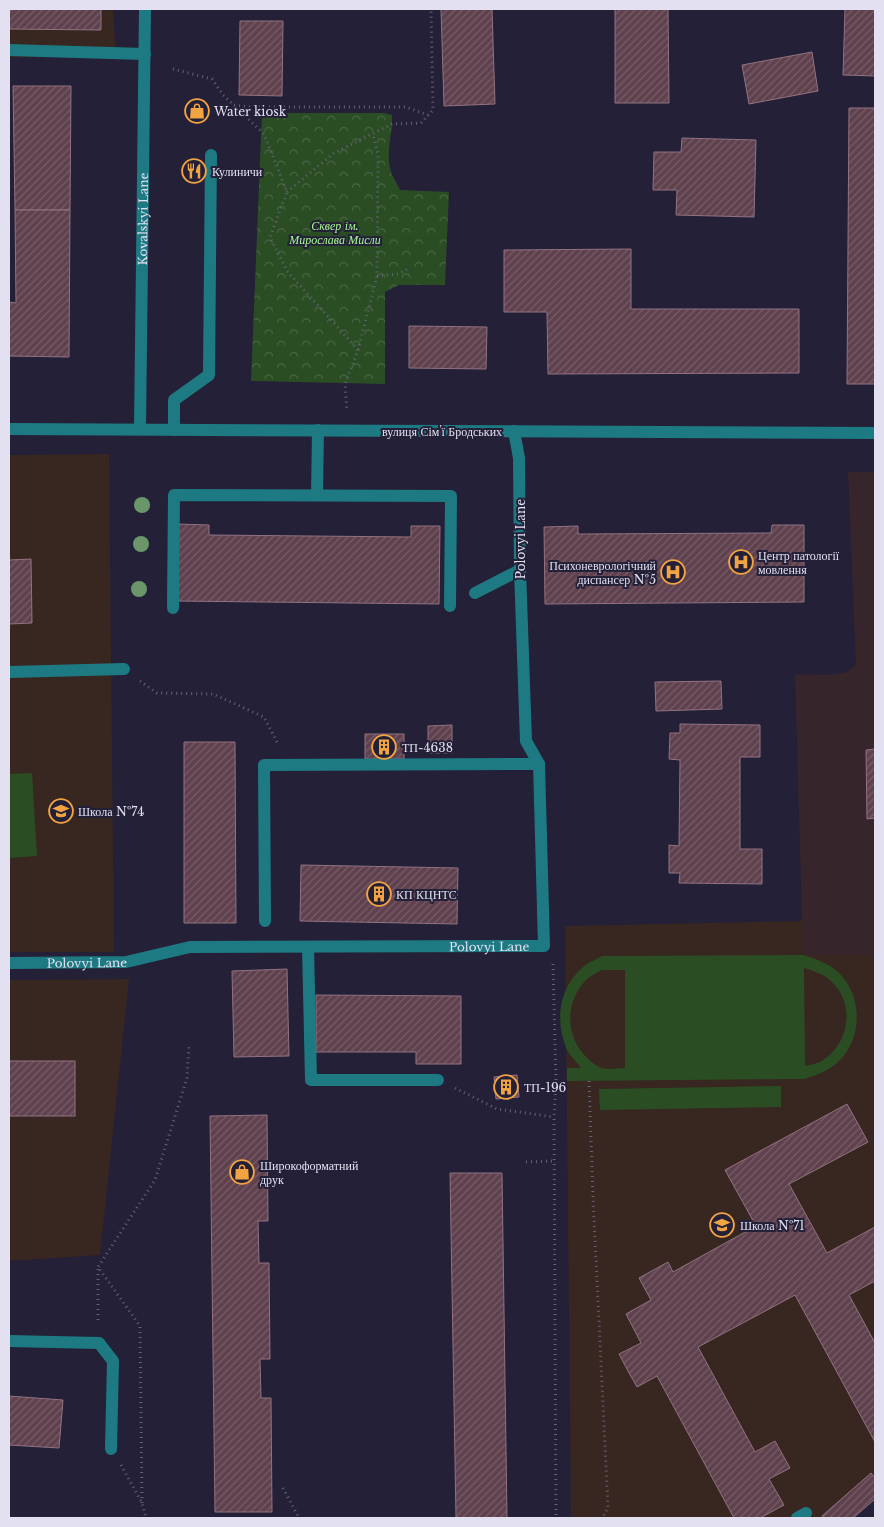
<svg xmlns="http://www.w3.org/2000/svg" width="884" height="1527" font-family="'Libre Baskerville',serif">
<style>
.commercial{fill:#37252c}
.education{fill:#382620}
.grass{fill:#2b4d23;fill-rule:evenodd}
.park{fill:url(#park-crowns)}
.building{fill:url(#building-hatch);stroke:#937280}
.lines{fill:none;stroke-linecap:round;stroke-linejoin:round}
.path{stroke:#656278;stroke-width:3;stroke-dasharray:1 4;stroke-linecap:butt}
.minor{stroke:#1e7a82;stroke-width:12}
.tree{fill:#6b966a}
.labels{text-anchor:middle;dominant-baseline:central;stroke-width:4;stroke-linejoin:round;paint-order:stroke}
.poi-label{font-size:12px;fill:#e2e0f1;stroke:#232038;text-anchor:start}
.street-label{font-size:12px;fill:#e2e0f1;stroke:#232038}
.park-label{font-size:12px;font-style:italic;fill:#a6f793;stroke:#232038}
</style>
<defs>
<pattern id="park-crowns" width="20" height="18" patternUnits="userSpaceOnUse" patternTransform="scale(1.25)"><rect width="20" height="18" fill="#2b4d23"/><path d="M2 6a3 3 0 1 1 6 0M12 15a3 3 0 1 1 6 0" fill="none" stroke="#496643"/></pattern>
<pattern id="building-hatch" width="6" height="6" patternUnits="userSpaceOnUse" patternTransform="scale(1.25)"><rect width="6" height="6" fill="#5f414e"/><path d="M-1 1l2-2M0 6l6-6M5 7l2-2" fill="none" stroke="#765c68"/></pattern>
</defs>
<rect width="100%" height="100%" fill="#232038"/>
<!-- commercial -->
<polygon class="commercial" points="848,472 875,472 875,955 803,955 795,674 829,675 846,672 856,665"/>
<!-- education -->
<g class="education">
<polygon points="9,9 113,9 116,57 9,57"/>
<polygon points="109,454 114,952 9,952 9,455"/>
<polygon points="803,921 804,955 875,955 875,1495 852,1518 571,1518 565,926"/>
<polygon points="129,979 100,1255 9,1261 9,980"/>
</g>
<!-- grass -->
<g class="grass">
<polygon points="32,773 37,856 9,858 9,774"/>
<path d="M803,955C816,959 828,963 838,972C863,995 863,1039 838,1062C828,1071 817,1075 804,1079L567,1081V1068H581C577,1062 570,1056 567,1050C555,1022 558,989 582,968C587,963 595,960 602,956ZM804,968C814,971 824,974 832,982C856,1005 849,1046 820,1062C815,1064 809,1065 805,1066ZM602,970H625V1068C619,1068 609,1070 602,1068C594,1066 586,1057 581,1051C565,1029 567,1000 586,980C590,976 596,973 602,970Z"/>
<polygon points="781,1086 781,1107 600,1110 599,1089"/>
</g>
<!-- park -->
<path class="park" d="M262,113H384L392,115C393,132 386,150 390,168C391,175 397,183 400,190L449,192L445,285H399L385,292V384L251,381Z"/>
<!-- building -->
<g class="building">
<polygon points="9,9 101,9 101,30 9,29"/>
<polygon points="441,9 492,9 495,104 444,106"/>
<polygon points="615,9 668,9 669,103 615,103"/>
<polygon points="845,9 875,9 875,76 843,75"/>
<polygon points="240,21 283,21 282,96 239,95"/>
<polygon points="812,52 818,91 749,104 742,65"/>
<polygon points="13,86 71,86 70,210 15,210"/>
<polygon points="849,108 875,108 875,384 847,384"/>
<polygon points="682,138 756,140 754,217 676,215 677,190 653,190 654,152 681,152"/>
<polygon points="15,210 70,210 69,357 9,356 9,302 16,303"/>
<polygon points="631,249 631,309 799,309 799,373 548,374 547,312 504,312 504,250"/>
<polygon points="409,326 487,327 486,369 409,368"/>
<polygon points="177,524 209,525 209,535 411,537 411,526 440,526 439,604 176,601"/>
<polygon points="772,525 804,525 804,602 545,604 544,527 578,526 578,534 771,533"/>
<polygon points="31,559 32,623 9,624 9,560"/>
<polygon points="721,681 722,709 656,711 655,682"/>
<polygon points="680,724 760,725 760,757 740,757 740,849 762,849 762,884 679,883 680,873 669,873 669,845 679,846 680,760 669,759 670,733 680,733"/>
<polygon points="452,725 452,753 428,753 428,726"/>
<rect x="365" y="734" width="39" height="25"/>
<polygon points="184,742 235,742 236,923 184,923"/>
<polygon points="875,749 875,818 867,819 866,750"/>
<polygon points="301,865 458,868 457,924 300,921"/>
<polygon points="287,969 289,1056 234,1057 232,971"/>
<polygon points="316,995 461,996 461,1064 416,1064 416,1052 316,1052"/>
<rect x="9" y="1061" width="66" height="55"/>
<polygon points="517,1075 519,1097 496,1099 494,1077"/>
<polygon points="847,1104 868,1142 789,1184 827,1253 875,1227 875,1281 849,1295 875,1343 875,1442 795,1295 698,1347 755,1452 775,1441 790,1468 769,1479 784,1505 760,1518 734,1518 657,1376 637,1387 628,1371 619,1354 641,1343 626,1314 651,1300 639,1278 668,1262 673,1272 756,1226 725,1170"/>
<polygon points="267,1115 268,1221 258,1221 259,1263 269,1263 270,1359 260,1359 261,1398 271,1398 272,1512 215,1512 210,1116"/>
<polygon points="450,1173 502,1173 507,1518 456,1518"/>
<polygon points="9,1396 63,1400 59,1448 9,1445"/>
<polygon points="871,1473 875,1478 875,1499 853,1518 823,1518 822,1516"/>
</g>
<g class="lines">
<!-- path -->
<g class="path">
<polyline points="173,69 212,79 223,95 264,134 287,192 270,237 287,271 358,350 345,384 347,411"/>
<polyline points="234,105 250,107 406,107 428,115"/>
<polyline points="287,192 334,153 392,124 421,123 433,110 431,9"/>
<polyline points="377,276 398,274 408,269"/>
<polyline points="358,350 377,276 378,154 373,135"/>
<polyline points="140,681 157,693 213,694 264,717 278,744"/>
<polyline points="553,964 556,1081 554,1117 556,1518"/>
<polyline points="589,1081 593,1198 608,1508 602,1518"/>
<polyline points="455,1088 497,1109 554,1117"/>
<polyline points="526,1162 555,1161"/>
<polyline points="98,1269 98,1323"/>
<polyline points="121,1465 142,1503 146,1518"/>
<polyline points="283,1488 299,1518"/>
<polyline points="142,1503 140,1326 98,1267 155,1180 187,1078 189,1045"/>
</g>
<!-- minor -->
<g class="minor">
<polyline points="9,50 145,54"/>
<polyline points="9,429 875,433"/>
<path id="s1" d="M140,429L145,9"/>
<polyline points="174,430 174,400 209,375 211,155"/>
<polyline points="317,495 318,430"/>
<polyline points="475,593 520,570"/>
<polyline points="173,608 174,495 451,496 450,606"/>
<polyline points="9,672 124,669"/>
<polyline points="265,921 264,765 539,764"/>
<polyline points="308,947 311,1080 438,1080"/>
<path id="s2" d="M9,963L126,962L190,947L544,946L539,764L526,741L520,570L519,458L514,431"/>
<polyline points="9,1341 99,1343 113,1361 111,1449"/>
<polyline points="797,1518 806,1513"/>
</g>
</g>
<!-- trees -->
<g class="tree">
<circle cx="142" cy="505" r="8"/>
<circle cx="141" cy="544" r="8"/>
<circle cx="139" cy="589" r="8"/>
</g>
<!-- icons -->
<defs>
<g id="shop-ring" transform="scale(1.25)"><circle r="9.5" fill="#232038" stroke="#f3a442" stroke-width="1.5"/><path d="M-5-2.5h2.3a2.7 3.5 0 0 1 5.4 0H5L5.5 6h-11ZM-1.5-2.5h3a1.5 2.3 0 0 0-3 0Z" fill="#f3a442"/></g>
<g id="restaurant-ring" transform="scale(1.25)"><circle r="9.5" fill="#232038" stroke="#f3a442" stroke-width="1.5"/><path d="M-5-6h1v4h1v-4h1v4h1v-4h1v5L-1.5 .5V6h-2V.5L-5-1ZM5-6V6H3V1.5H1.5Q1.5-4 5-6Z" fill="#f3a442"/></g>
<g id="hospital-ring" transform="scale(1.25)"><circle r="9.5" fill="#232038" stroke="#f3a442" stroke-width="1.5"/><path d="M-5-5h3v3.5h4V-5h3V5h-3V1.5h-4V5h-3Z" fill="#f3a442"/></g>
<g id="building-ring" transform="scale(1.25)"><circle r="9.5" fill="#232038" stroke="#f3a442" stroke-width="1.5"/><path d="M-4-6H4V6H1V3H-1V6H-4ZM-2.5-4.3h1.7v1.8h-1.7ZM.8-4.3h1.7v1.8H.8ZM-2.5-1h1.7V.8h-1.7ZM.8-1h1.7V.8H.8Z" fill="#f3a442"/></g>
<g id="school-ring" transform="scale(1.25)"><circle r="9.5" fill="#232038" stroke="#f3a442" stroke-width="1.5"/><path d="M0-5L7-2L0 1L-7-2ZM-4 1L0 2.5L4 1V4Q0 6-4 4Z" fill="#f3a442"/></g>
</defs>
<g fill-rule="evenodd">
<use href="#shop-ring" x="197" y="111"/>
<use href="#restaurant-ring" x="194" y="171"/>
<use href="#hospital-ring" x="741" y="562"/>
<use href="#hospital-ring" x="673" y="572"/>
<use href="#building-ring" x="384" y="747"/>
<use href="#school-ring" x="61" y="811"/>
<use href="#building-ring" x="379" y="894"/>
<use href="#building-ring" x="506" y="1087"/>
<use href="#shop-ring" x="242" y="1172"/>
<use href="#school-ring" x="722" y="1225"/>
</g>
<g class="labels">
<!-- poi labels -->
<g class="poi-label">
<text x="214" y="111">Water kiosk</text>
<text x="212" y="171">Кулиничи</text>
<text x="758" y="555">Центр патології<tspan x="758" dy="14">мовлення</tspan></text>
<text x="656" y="565" text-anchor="end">Психоневрологічний<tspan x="656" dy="14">диспансер №5</tspan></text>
<text x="402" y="747">ТП-4638</text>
<text x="78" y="811">Школа №74</text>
<text x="396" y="894">КП КЦНТС</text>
<text x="524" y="1087">ТП-196</text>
<text x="260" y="1165">Широкоформатний<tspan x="260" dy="14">друк</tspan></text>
<text x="740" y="1225">Школа №71</text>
</g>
<!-- street labels -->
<g class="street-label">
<text stroke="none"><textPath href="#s1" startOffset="210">Kovalskyi Lane</textPath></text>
<text x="442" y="431">вулиця Сімʼї Бродських</text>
<text transform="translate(520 539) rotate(-90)">Polovyi Lane</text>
<text stroke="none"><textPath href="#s2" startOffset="482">Polovyi Lane</textPath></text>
<text stroke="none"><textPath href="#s2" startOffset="78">Polovyi Lane</textPath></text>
</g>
<!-- park labels -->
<g class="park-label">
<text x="335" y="225">Сквер ім.<tspan x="335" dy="14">Мирослава Мисли</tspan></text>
</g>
</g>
<!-- border -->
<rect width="884" height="1527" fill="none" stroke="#e2e0f1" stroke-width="20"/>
</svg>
